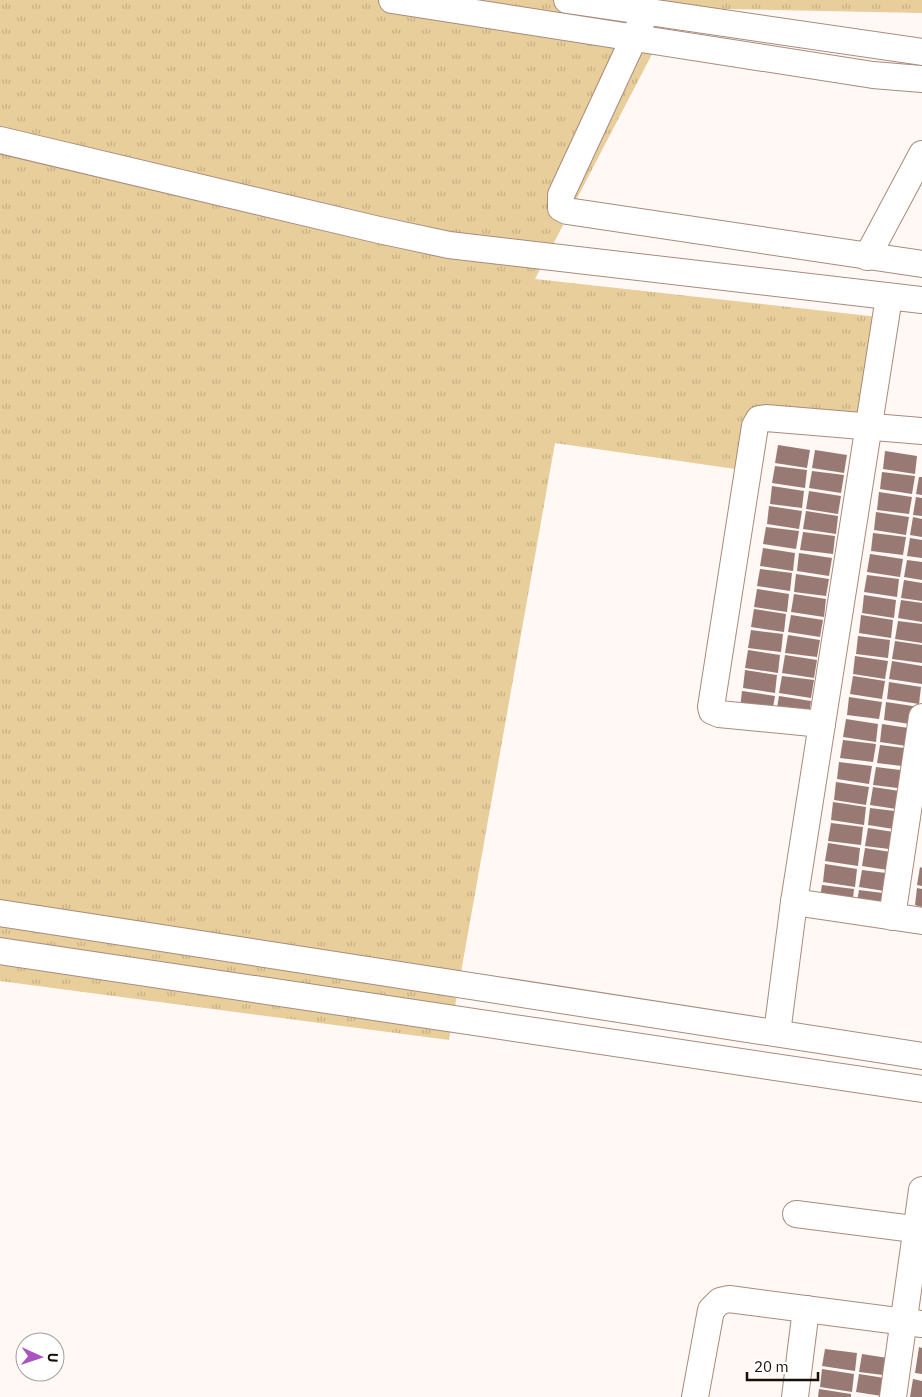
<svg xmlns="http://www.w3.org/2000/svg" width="922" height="1397" font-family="'IBM Plex Sans',sans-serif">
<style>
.grass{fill:url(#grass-tufts)}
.building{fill:#997973}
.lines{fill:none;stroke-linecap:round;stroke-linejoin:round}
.minor-casing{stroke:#a88b7c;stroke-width:28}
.minor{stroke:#fff;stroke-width:26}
</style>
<defs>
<pattern id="grass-tufts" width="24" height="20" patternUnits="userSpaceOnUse" patternTransform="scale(1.25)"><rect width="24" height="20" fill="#e7ce9b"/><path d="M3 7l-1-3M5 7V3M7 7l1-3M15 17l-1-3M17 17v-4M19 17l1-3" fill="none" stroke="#c6b084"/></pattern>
</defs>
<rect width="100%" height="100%" fill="#fff8f5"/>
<!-- grass -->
<polygon class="grass" points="0,0 922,0 922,13 676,8 535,279 879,317 859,425 751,409 742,470 555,443 449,1040 0,981"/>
<!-- building -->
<g class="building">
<polygon points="778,445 810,450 807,468 775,463"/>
<polygon points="815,450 847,455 844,473 812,468"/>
<polygon points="885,451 917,456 915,474 883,469"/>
<polygon points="775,466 807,470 805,488 772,483"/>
<polygon points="812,471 844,475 841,493 809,488"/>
<polygon points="882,472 915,476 912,494 880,489"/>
<polygon points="919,477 922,477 922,495 916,494"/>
<polygon points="772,486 804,491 802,508 770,504"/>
<polygon points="809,491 841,496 838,514 806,509"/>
<polygon points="879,492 912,497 909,514 877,510"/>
<polygon points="916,497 922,498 922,516 913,515"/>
<polygon points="769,506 802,511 799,529 767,524"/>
<polygon points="806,511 838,516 836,534 803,529"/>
<polygon points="876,512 909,517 906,535 874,530"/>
<polygon points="913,517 922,519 922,537 910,535"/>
<polygon points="766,527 799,531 796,549 763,544"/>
<polygon points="803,532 835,536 833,554 800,550"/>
<polygon points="873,533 906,537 903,555 871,551"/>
<polygon points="910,538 922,540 922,558 907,556"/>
<polygon points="763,548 795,553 793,571 760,566"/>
<polygon points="799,553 832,558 829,576 797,571"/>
<polygon points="870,554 903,559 900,577 867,572"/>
<polygon points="907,560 922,562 922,580 904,577"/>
<polygon points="760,569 792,573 790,591 757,586"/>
<polygon points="796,574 829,579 826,596 794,592"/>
<polygon points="867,575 899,579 897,597 864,592"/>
<polygon points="904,580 922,583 922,601 901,598"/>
<polygon points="757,589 789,594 787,612 754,607"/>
<polygon points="794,594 826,599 824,617 791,612"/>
<polygon points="864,595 896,600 894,618 862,613"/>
<polygon points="901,600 922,603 922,622 898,618"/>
<polygon points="754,609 786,614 784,632 751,627"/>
<polygon points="791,615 823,620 820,637 788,632"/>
<polygon points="861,615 893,620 891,638 859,633"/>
<polygon points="898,621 922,624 922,643 895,639"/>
<polygon points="751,630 783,634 781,652 748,648"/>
<polygon points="788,635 820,640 817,657 785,653"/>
<polygon points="858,636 890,640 888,658 856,654"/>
<polygon points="895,641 922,645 922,663 892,659"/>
<polygon points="748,650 780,655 778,673 745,668"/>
<polygon points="785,655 817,660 814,678 782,673"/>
<polygon points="855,656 888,661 885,679 853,674"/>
<polygon points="892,661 922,666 922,684 889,679"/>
<polygon points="745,670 777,675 775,693 743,688"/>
<polygon points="782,676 814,680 811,698 779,693"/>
<polygon points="853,676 885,681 882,699 850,694"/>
<polygon points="889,682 921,687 919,704 887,699"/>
<polygon points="742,691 775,696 772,713 740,709"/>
<polygon points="779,696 811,701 809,718 776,714"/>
<polygon points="849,697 882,702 879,719 847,715"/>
<polygon points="886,702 919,707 916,725 884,720"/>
<polygon points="846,719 878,724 876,742 843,737"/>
<polygon points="882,724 915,729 913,747 880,742"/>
<polygon points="843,740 876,744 873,762 840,758"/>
<polygon points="880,745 912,749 910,767 877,763"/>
<polygon points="839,762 872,766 869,784 837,779"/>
<polygon points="876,767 908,771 906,789 873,785"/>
<polygon points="836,782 869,787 866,805 834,800"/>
<polygon points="873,787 906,792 903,810 870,805"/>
<polygon points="833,802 866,807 864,825 831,820"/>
<polygon points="870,808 903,812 900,830 868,825"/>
<polygon points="831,823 863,827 861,845 828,841"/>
<polygon points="868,828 900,833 897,850 865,846"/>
<polygon points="828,843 860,848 858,866 825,861"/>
<polygon points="865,848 897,853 894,871 862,866"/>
<polygon points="825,864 857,869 855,887 823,882"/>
<polygon points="920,867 922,868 922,886 917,885"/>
<polygon points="862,870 894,874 891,892 859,887"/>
<polygon points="822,885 854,889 852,907 819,903"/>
<polygon points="917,888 922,889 922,907 915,905"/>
<polygon points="859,890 891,894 889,912 856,908"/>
<polygon points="919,1347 922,1348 922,1374 915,1373"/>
<polygon points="825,1349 857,1353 855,1371 822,1366"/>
<polygon points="862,1354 894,1359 891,1376 859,1372"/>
<polygon points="822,1369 854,1374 852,1392 820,1387"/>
<polygon points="859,1374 891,1379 888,1397 856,1392"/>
<polygon points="913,1379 922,1381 922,1397 910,1397"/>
<polygon points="819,1389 851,1394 851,1397 818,1397"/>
</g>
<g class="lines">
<!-- minor casing -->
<g class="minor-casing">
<g id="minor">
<polyline points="392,0 873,75 922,79"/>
<polyline points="567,0 922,52"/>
<polyline points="646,12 561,195 561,208 567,211 922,264"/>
<polyline points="0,140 379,230 449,245 922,300"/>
<polyline points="867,257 922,154"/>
<polyline points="822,724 719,714 712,711 711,707 755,426 759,419 766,418 922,431"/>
<polyline points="794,902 922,921"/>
<polyline points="0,913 922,1056"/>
<polyline points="892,917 922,717"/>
<polyline points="0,951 922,1089"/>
<polyline points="777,1033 794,902 889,297"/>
<polyline points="796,1214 922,1230"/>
<polyline points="695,1397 711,1310 720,1301 729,1299 922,1324"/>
<polyline points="795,1397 806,1309"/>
<polyline points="893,1397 922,1190"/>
</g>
</g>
<!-- minor -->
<use href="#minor" class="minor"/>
</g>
<!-- north arrow -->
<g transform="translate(40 1357) rotate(93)"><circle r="24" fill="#ffffff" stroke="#a39f9d"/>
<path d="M0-4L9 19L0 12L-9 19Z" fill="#a854c3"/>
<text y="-8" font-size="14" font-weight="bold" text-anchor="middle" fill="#190f09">U</text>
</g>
<!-- scale -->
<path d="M747 1372v8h71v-8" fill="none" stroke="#190f09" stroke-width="2.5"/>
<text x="754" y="1372" font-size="15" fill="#190f09" stroke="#ffffff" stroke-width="4" paint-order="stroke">20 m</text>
</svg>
